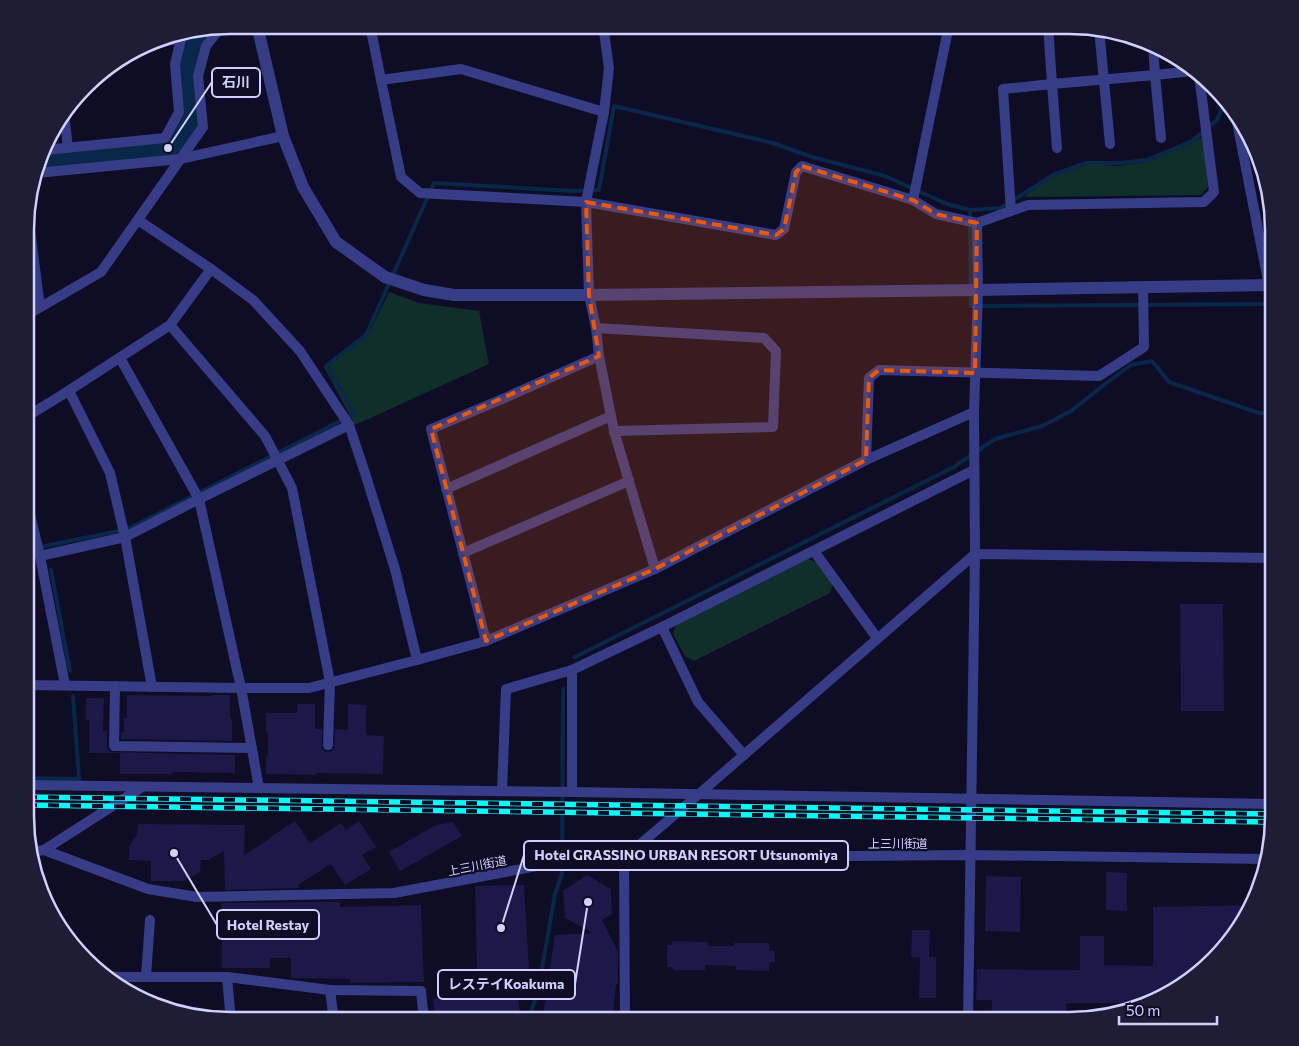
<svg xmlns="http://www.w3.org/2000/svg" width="1299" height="1046" font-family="Commissioner,'Noto Sans JP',sans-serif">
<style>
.green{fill:#102f2a}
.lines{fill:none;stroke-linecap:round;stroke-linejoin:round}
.stream{stroke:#092748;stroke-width:4}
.river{stroke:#092748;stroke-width:24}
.building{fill:#1c1847}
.minor{stroke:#363d86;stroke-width:10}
.tertiary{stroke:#363d86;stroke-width:12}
.rail-casing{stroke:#00fcf7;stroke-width:5.5}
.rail{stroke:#0e0d25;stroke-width:4;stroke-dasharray:11;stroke-linecap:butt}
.marked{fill:#e8590c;fill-opacity:0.2;stroke:#e8590c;stroke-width:4;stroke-dasharray:10 6;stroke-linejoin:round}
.labels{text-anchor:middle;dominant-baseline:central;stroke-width:4.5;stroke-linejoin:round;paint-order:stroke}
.street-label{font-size:12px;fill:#d1d1ff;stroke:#0e0d25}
.rim{fill:none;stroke:#d1d1ff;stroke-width:2.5}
.leader{fill:none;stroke:#d1d1ff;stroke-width:2}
.callout-dot{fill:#d1d1ff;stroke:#0e0d25;stroke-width:2}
.callout{fill:#0e0d25;stroke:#d1d1ff;stroke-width:2}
.callout-label{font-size:14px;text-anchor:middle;font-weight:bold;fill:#d1d1ff}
</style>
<rect width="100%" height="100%" fill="#0e0d25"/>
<!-- green -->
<g class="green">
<polygon points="1204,135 1208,187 1201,195 1024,197 1038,185 1062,173 1088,164 1118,166 1146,162 1192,143"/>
<polygon points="389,292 419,303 479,311 489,364 355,425 324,367 369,333"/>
<polygon points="808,559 816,562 833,583 830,593 694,661 685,656 673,634 676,625"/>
</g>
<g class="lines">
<!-- stream -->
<g class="stream">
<polyline points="970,210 971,306 1274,304"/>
<polyline points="26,550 128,529 354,414 327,365 366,335 434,183 574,191 599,190 614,106 773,143 812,157 885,176 947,204 970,210 1001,208 1053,175 1086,163 1120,163 1147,160 1192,141 1217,120 1225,102"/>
<polyline points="51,570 70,671"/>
<polyline points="575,657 954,467 995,439 1042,426 1071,411 1105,384 1131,365 1152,361 1169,382 1259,413 1274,413"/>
<polyline points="26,778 79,779 73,696"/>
<polyline points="528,1021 538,991 555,894 562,874 563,689"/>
</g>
<!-- river -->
<polyline class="river" points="41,162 168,148 183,138 190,116 186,68 197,39 204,29"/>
</g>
<!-- building -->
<g class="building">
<polygon points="1180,604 1223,604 1224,711 1181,711"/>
<polygon points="127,695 212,696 212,695 230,695 230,719 232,719 232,741 121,739 121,732 124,732 124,718 127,718"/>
<polygon points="86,698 104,698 103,731 107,731 107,746 108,750 111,752 235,755 235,773 172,772 172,774 120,774 120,753 89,753 89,720 86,720"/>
<polygon points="297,704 315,704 315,729 322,729 322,748 324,751 328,752 332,751 334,748 335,729 348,730 348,704 366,705 366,735 384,736 383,774 316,773 316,775 266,774 266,755 268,755 268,732 266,732 266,713 297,713"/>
<polygon points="295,821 310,843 341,823 346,830 359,821 376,847 362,855 371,869 345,885 331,864 298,885 300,888 225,890 224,851 208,860 201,860 200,872 184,881 151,881 151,861 129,860 129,847 137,834 138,824 245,825 244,855 271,838 270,837"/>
<polygon points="453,822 462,836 400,871 389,852 436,825"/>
<polygon points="1106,872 1127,873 1127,911 1106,910"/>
<polygon points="587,875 611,889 612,914 602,920 618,952 618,983 616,984 613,1011 604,1013 604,1021 542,1021 555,935 593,933 565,918 563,891"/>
<polygon points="986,876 1021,877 1020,932 985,931"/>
<polygon points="524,885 529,969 498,971 502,992 517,990 520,1013 436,1021 433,999 447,997 445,982 460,980 463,996 487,993 487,972 477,972 475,886"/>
<polygon points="309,902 340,902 340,907 421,905 424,982 350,983 350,979 291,978 291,958 270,958 270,968 222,968 222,903"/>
<polygon points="1254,905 1214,961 1152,1003 1066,1003 1066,1021 991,1021 992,1000 976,1000 977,969 1080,970 1080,936 1104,936 1104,965 1153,966 1153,907"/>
<polygon points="912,930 930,930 929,957 936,957 936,998 919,998 920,958 911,957"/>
<polygon points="672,941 708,942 708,946 734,946 734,943 769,943 769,951 775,951 775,962 769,962 769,971 736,970 736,966 705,965 705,970 673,970 673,967 667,967 667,945 672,945"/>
</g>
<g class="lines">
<!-- minor -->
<g class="minor">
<polyline points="370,25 381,80 461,69 604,112"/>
<polyline points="603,25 609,68 604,112 586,202 589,295 596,328 599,356 614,431 655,569"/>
<polyline points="1048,25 1052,84 1155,75 1153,44"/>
<polyline points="1099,29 1110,144"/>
<polyline points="152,42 181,39"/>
<polyline points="64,113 68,148"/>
<polyline points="1238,121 1237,122 1269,286"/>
<polyline points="1161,138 1155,75 1193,71"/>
<polyline points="45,150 165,138 179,112 175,64 181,39 187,32"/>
<polyline points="37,173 180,159 283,136"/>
<polyline points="913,200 949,25"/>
<polyline points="27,207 40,307"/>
<polyline points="1011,211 1003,89 1052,84 1057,148"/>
<polyline points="138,220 211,269 253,300 300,351 349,425 365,473 395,569 417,660"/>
<polyline points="977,223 1028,205 1204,202 1214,192 1199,75"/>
<polyline points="27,315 101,272 203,127 198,76 206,46 222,26"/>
<polyline points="170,325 265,436 292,488 330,682 328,745"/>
<polyline points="596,328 764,338 776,351 773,427 614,431"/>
<polyline points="120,358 199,499 241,688 259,788"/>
<polyline points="69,391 110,473 125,537 152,687"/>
<polyline points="26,417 62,395 170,325 211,269"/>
<polyline points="866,460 869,378 879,370 1099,376 1144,347 1143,287"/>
<polyline points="446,489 611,416"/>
<polyline points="26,498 40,556 65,685"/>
<polyline points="814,551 877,638"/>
<polyline points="463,553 629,481"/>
<polyline points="40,556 125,537 199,499 349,425"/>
<polyline points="662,627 698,702 744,755"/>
<polyline points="486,641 431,429 507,397 599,356"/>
<polyline points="26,685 241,688 309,688 417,660 486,641 655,569 866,460 974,412 978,290 977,223 936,214 913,200 802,166 796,172 784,229 776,235 586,202 420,193 401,177 381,80"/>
<polyline points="115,686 114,746 252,748"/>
<polyline points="26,785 572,792 1274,804"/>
<polyline points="502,791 506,689 572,670"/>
<polyline points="572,792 572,670 662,627 974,470"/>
<polyline points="44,850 142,787"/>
<polyline points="31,852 44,850 148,889 197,897 394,893 569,860 624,858 970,855 1266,859"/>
<polyline points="107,976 121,977 227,977 330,990 421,991 424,1021"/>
<polyline points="146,977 150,920"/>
<polyline points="227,977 231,1021"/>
<polyline points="330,990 334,1021"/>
<polyline points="625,1021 624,858 699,794 975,554 974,412"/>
<polyline points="968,1021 975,554 1274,558"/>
</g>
<!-- tertiary -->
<polyline class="tertiary" points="257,25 283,136 303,187 336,242 385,277 424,290 454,295 589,295 978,290 1274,285"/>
<!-- rail casing -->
<g class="rail-casing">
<g id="rail">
<polyline points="26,797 1274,814"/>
<polyline points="26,805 1274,822"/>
</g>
</g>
<!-- rail -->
<use href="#rail" class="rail"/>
</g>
<!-- marked area -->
<path class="marked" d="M802,166L913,200L936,214L977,223L975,373L879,370L869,378L866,460L655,569L486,641L431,429L599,356L589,295L586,202L776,235L784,229L796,172Z"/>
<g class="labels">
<!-- street labels -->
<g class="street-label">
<text x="898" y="843">上三川街道</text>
<text transform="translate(477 865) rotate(-11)">上三川街道</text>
</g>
</g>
<!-- crop -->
<path d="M0 0H1299V1046H0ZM230 34H1069A196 196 0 0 1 1265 230V816A196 196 0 0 1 1069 1012H230A196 196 0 0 1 34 816V230A196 196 0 0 1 230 34Z" fill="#1e1d36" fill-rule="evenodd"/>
<path class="rim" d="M230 34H1069A196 196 0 0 1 1265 230V816A196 196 0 0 1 1069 1012H230A196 196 0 0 1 34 816V230A196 196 0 0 1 230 34Z"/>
<!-- callouts -->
<path class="leader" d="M168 148L212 82M501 928L524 855M174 853L217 925M588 902L575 984"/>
<g class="callout-dot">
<circle cx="168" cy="148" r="5"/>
<circle cx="501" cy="928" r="5"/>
<circle cx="174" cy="853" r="5"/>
<circle cx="588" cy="902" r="5"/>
</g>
<g class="callout">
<rect x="212" y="68" width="48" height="29" rx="5"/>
<rect x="524" y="841" width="324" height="29" rx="5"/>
<rect x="217" y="910" width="102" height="29" rx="5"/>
<rect x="438" y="970" width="137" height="29" rx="5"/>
</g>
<g class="callout-label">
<text x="236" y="87">石川</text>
<text x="686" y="860">Hotel GRASSINO URBAN RESORT Utsunomiya</text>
<text x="268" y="930">Hotel Restay</text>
<text x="506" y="989">レステイKoakuma</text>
</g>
<!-- scale -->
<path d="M1119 1016v8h98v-8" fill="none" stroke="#d1d1ff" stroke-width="2.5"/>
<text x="1126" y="1016" font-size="15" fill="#d1d1ff" stroke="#0e0d25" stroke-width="4" paint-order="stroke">50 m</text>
</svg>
